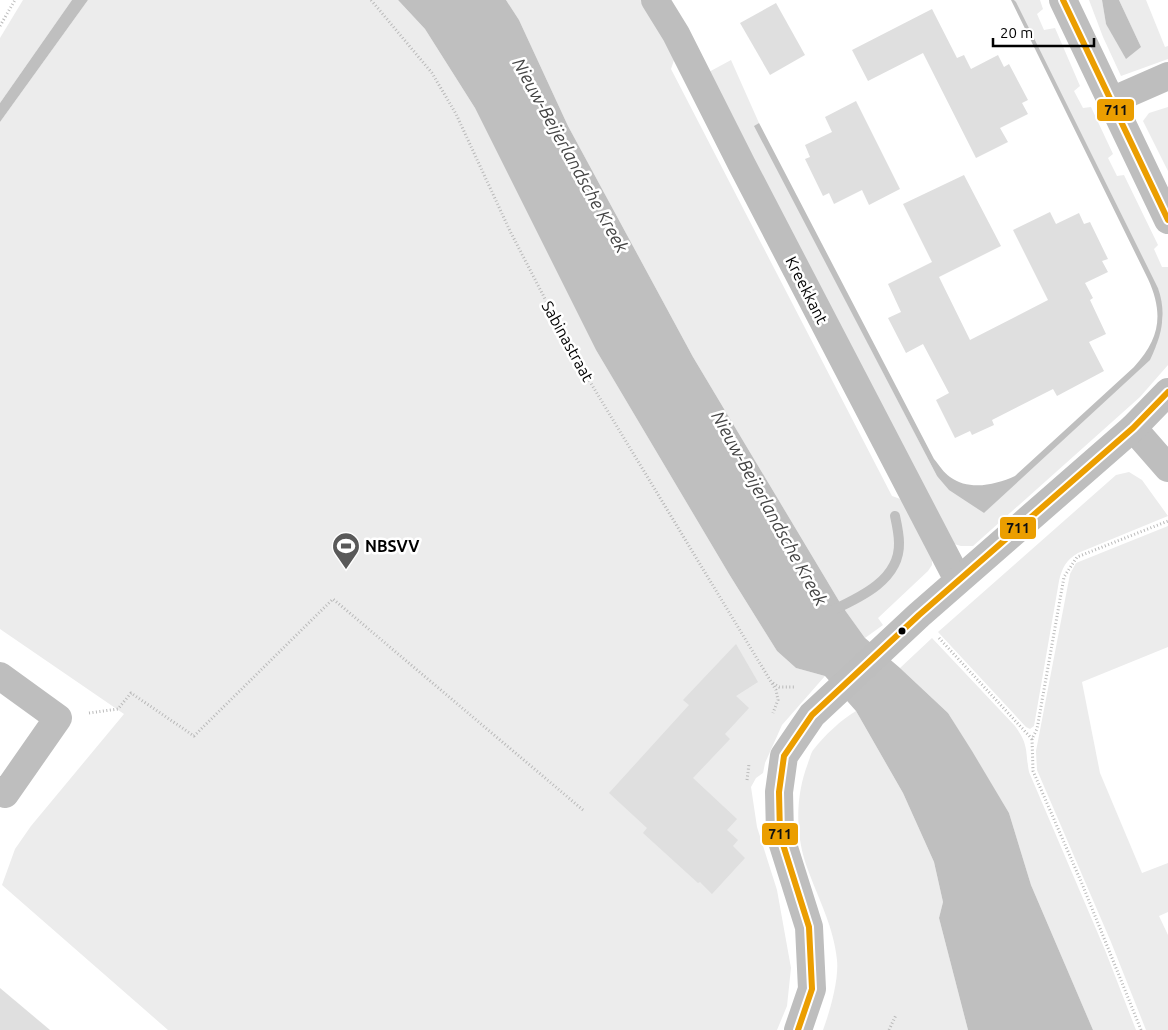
<svg xmlns="http://www.w3.org/2000/svg" width="1168" height="1030" font-family="Ubuntu,sans-serif">
<style>
.green{fill:#ececec}
.water{fill:#bfbfbf}
.lines{fill:none;stroke-linecap:round;stroke-linejoin:round}
.stream{stroke:#bfbfbf;stroke-width:10}
.building{fill:#dfdfdf}
.path{stroke:#b9b9b9;stroke-width:3;stroke-dasharray:1 2.5;stroke-linecap:butt}
.minor{stroke:#bebebe;stroke-width:28}
.bus-1-casing{stroke:#fff;stroke-width:10}
.bus-1{stroke:#eb9e00;stroke-width:6}
.bus-dot{fill:#000;stroke:#fff;stroke-width:2}
.labels{text-anchor:middle;dominant-baseline:central;stroke-width:5;stroke-linejoin:round;paint-order:stroke}
.street-label{font-size:16px;fill:#000;stroke:#fff}
.poi-label{font-size:16px;font-weight:bold;fill:#000;stroke:#fff;text-anchor:start}
.water-label{font-size:18px;font-style:italic;fill:#444;stroke:#fff}
.line-badge{stroke:#fff;stroke-width:2}
.pale-badge-label{font-size:14px;text-anchor:middle;font-weight:bold;fill:#111}
</style>
<rect width="100%" height="100%" fill="#fff"/>
<!-- green -->
<g class="green">
<polygon points="23,0 72,0 0,103 0,38"/>
<polygon points="88,0 398,0 425,29 475,108 596,350 729,574 777,651 796,668 825,676 782,725 765,763 763,773 756,778 751,787 757,827 777,890 791,968 787,1006 777,1030 168,1030 2,885 15,849 31,826 124,714 0,629 0,122"/>
<polygon points="506,0 644,0 675,57 671,69 892,496 906,501 932,554 932,565 928,571 878,618 883,625 865,638 842,606 693,357 568,126 519,20"/>
<polygon points="1014,0 1040,0 1043,9 1037,14 1044,30 1055,28 1080,86 1074,91 1083,108 1091,107 1113,154 1108,158 1117,176 1124,175 1158,245 1154,249 1162,267 1168,267 1168,365 1140,397 973,546 961,546 954,544 707,73 731,60 759,123 755,126 937,476 984,513 1156,346 1163,319 1158,288"/>
<polygon points="1089,0 1102,0 1106,24 1141,47 1119,0 1146,0 1165,47 1168,46 1168,59 1121,76 1103,37"/>
<polygon points="1168,107 1168,171 1143,121 1149,113"/>
<path d="M1129,472L1142,480L1168,516L1078,553C1066,560 1062,568 1059,581L1034,726L1030,729L1026,727L938,632L1116,475Z"/>
<polygon points="1168,526 1168,647 1082,682 1100,773 1142,873 1168,863 1168,912 1159,916 1168,935 1168,1030 1146,1030 1111,942 1037,770 1036,751 1070,574 1076,563"/>
<path d="M932,638L1015,726C1029,745 1025,750 1029,772L1105,950L1136,1030H1093L1031,885L1009,813L948,713L900,668Z"/>
<path d="M856,711L903,793L934,862L943,902L939,918L968,1030H823C830,1011 839,980 837,960C834,928 819,900 808,870C795,836 795,797 808,763C810,758 811,752 814,749C824,736 842,719 856,711Z"/>
</g>
<!-- water -->
<g class="water">
<polygon points="72,0 88,0 0,122 0,103"/>
<polygon points="398,0 506,0 519,20 568,126 693,357 842,606 865,638 900,668 948,713 972,751 1009,813 1031,885 1093,1030 968,1030 939,918 943,902 934,862 903,793 856,711 825,676 796,668 777,651 729,574 596,350 475,108 425,29"/>
<path d="M1011,0H1014L1016,2L1158,288C1167,314 1162,335 1150,360L984,513L949,490L937,476L754,126L759,123L934,459C939,465 944,473 950,477C969,491 995,485 1015,476L1134,367C1160,339 1164,314 1148,279Z"/>
<polygon points="1102,0 1119,0 1141,47 1126,59 1106,24"/>
</g>
<g class="lines">
<!-- stream -->
<path class="stream" d="M831,611C859,598 900,580 899,543C899,534 897,525 895,516"/>
</g>
<!-- building -->
<g class="building">
<polygon points="776,3 805,55 770,75 740,23"/>
<polygon points="932,9 957,58 964,55 971,69 998,55 1004,67 1009,64 1028,100 1022,103 1028,114 1000,128 1008,142 976,158 923,53 868,81 852,50"/>
<polygon points="856,101 900,189 869,205 862,190 834,204 829,193 823,196 805,159 810,157 805,145 832,132 825,117"/>
<polygon points="964,175 1001,246 939,277 970,340 1048,300 1013,230 1050,212 1056,224 1079,213 1084,224 1090,222 1108,259 1102,261 1108,272 1085,283 1093,298 1090,300 1106,334 1089,342 1104,371 1057,396 1053,389 992,420 994,425 972,435 970,431 955,438 936,400 949,393 923,344 906,353 888,318 901,312 888,284 932,262 903,204"/>
<polygon points="736,644 758,682 736,696 749,708 725,734 730,739 693,778 737,819 727,830 738,840 733,846 745,858 712,894 700,882 698,883 643,833 647,828 609,793 689,705 683,700"/>
<polygon points="0,988 50,1030 0,1030"/>
</g>
<g class="lines">
<!-- path -->
<g class="path">
<polyline points="371,0 432,73 456,114 510,231 575,357 776,690 778,700 773,713"/>
<polyline points="0,26 15,0"/>
<polyline points="939,638 1032,739"/>
<polyline points="773,683 779,687 795,687"/>
<polyline points="89,713 118,709 131,693 194,736 333,599 583,810"/>
<polyline points="747,780 749,764"/>
<polyline points="889,1030 896,1015"/>
<polyline points="1141,1030 1083,886 1033,771 1032,739 1037,729 1064,577 1077,557 1168,521"/>
</g>
<!-- minor -->
<g class="minor">
<polyline points="655,0 676,34 742,165 958,580"/>
<polyline points="1063,0 1168,220"/>
<polyline points="1111,101 1168,76"/>
<polyline points="1133,428 1168,468"/>
<polyline points="0,676 58,718 5,794 0,790"/>
<polyline points="798,1030 812,989 809,927 780,835 779,792 784,756 812,715 919,615 1133,428 1168,392"/>
</g>
<!-- bus-1 casing -->
<g class="bus-1-casing">
<g id="bus-1">
<polyline points="1063,0 1168,220"/>
<polyline points="798,1030 812,989 809,927 780,835 779,792 784,756 812,715 919,615 1133,428 1168,392"/>
</g>
</g>
<!-- bus-1 -->
<use href="#bus-1" class="bus-1"/>
</g>
<!-- icons -->
<defs>
<g id="stadium-pin" transform="scale(1.4375)"><path d="M0 17L-7.5 6A9.5 9.5 0 1 1 7.5 6Z" fill="#595959" stroke="#fff"/><path d="M0-5a6.5 5 0 1 0 0 10a6.5 5 0 1 0 0-10ZM-3.5-1.8h7v3.6h-7Z" fill="#fff"/></g>
</defs>
<g fill-rule="evenodd">
<use href="#stadium-pin" x="346" y="546"/>
</g>
<!-- markers -->
<circle class="bus-dot" cx="902" cy="631" r="4.5"/>
<g class="labels">
<!-- street labels -->
<g class="street-label">
<text transform="translate(807 290) rotate(63)">Kreekkant</text>
<text transform="translate(568 341) rotate(61)">Sabinastraat</text>
</g>
<!-- poi labels -->
<g class="poi-label">
<text x="365" y="546">NBSVV</text>
</g>
<!-- water labels -->
<g class="water-label">
<text transform="translate(571 155) rotate(61)">Nieuw-Beijerlandsche Kreek</text>
<text transform="translate(770 508) rotate(61)">Nieuw-Beijerlandsche Kreek</text>
</g>
</g>
<g class="line-badge">
<rect x="1096" y="98" width="39" height="24" rx="5" fill="#eb9e00"/>
<rect x="999" y="516" width="38" height="24" rx="5" fill="#eb9e00"/>
<rect x="761" y="822" width="38" height="24" rx="5" fill="#eb9e00"/>
</g>
<g class="pale-badge-label">
<text x="1116" y="115">711</text>
<text x="1018" y="533">711</text>
<text x="780" y="839">711</text>
</g>
<!-- scale -->
<path d="M993 38v8h101v-8" fill="none" stroke="#000000" stroke-width="2.5"/>
<text x="1000" y="38" font-size="15" fill="#000000" stroke="#ffffff" stroke-width="4" paint-order="stroke">20 m</text>
</svg>
